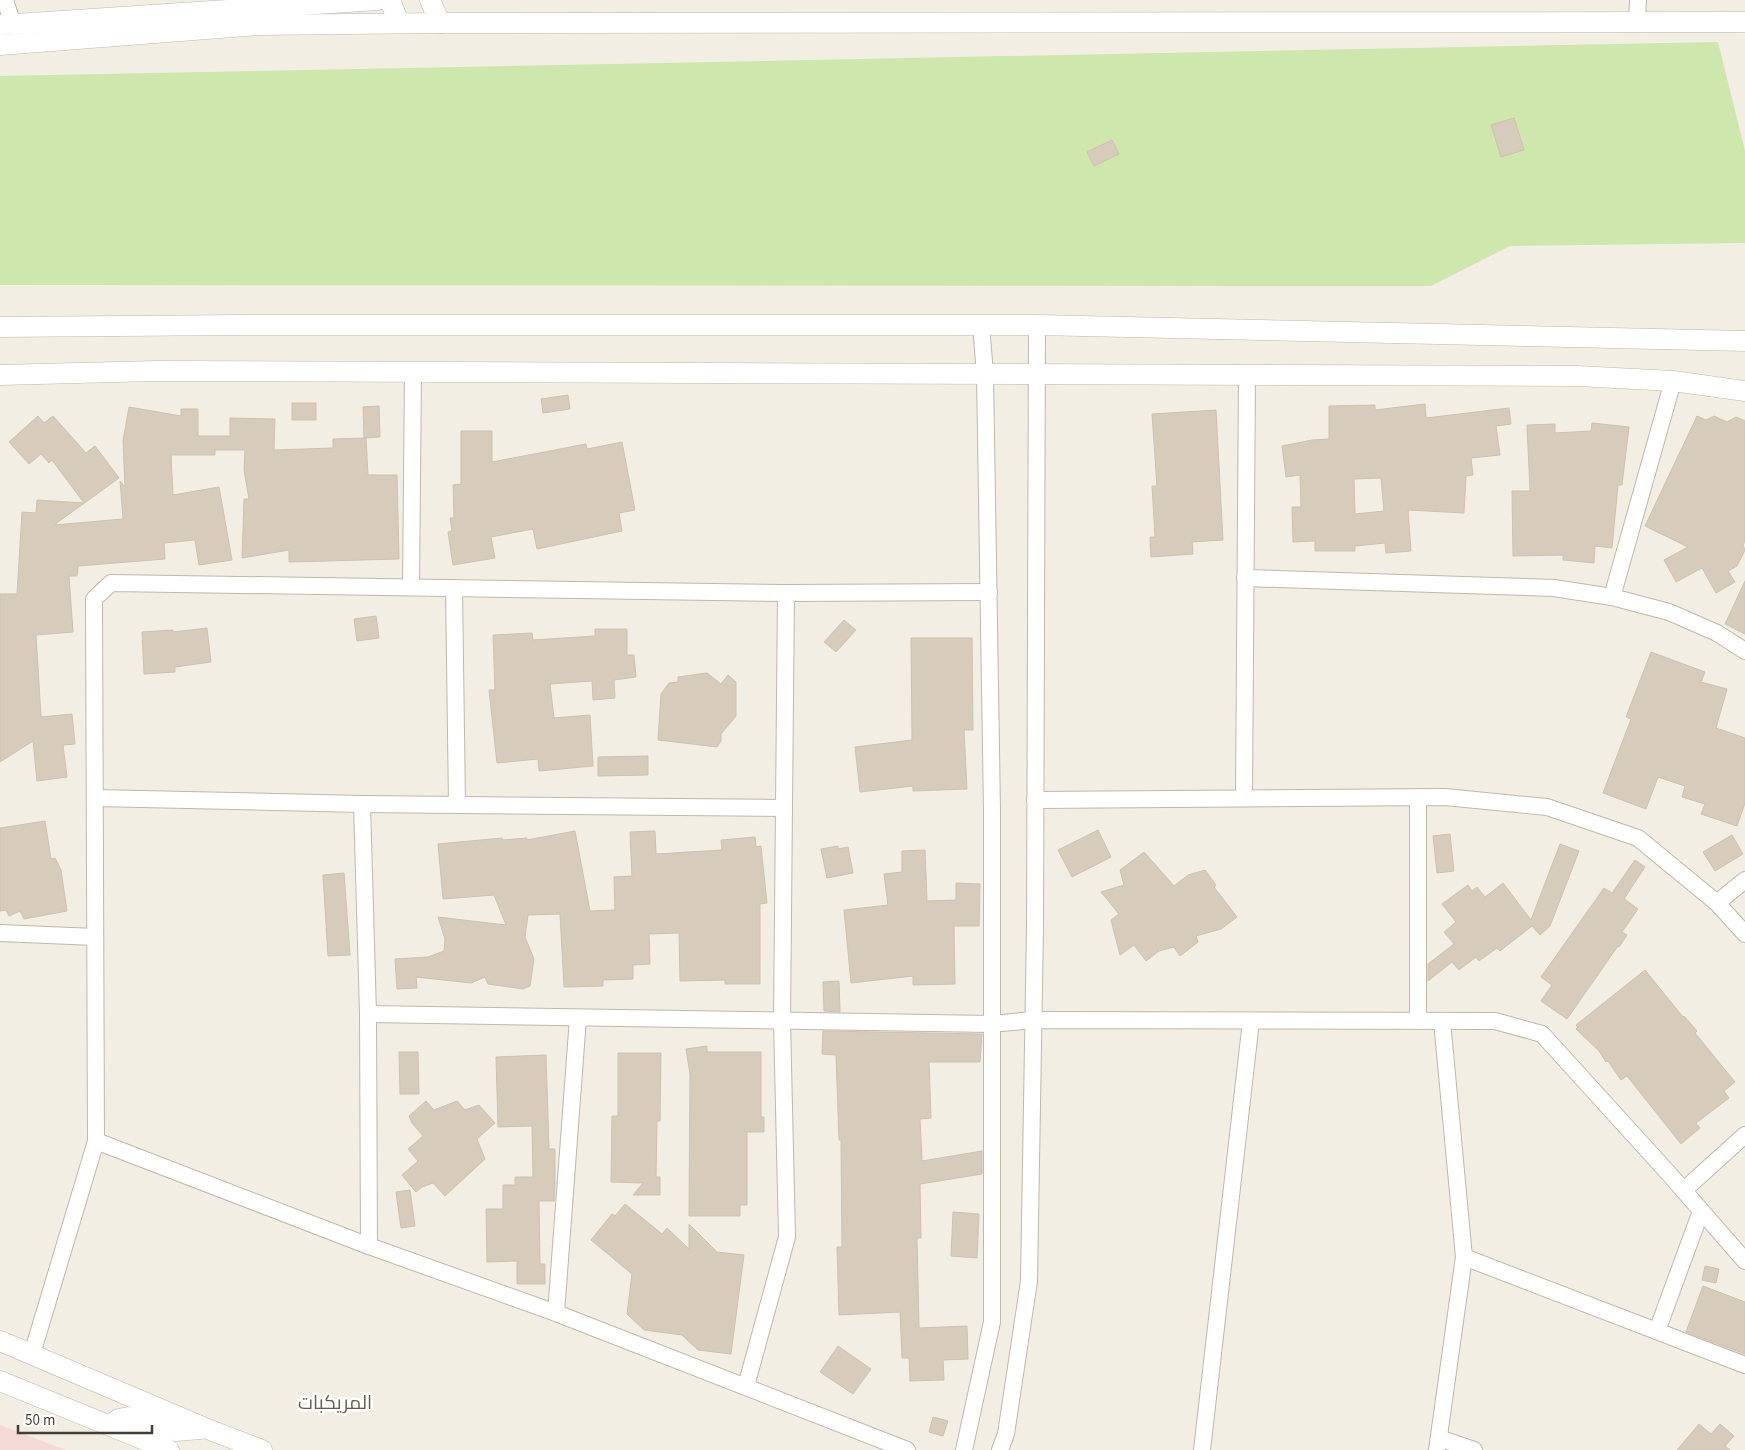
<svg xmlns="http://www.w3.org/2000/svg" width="1745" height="1450" font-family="'Source Sans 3',Cairo,sans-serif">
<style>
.medical{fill:#f3dad7}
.green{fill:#cde7ac}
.building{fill:#d7ccbc;stroke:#cfc1ac;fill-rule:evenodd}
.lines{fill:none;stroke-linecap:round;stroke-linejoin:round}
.minor-casing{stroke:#c0b8a9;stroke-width:18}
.tertiary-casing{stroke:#c0b8a9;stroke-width:21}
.minor{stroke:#fff;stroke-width:16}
.tertiary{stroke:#fff;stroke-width:20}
.labels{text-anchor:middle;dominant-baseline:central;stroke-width:5;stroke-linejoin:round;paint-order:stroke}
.neighbourhood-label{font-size:19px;fill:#675c4b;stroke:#fff}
</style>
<rect width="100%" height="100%" fill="#f2eee4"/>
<!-- medical -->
<polygon class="medical" points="0,1425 66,1450 0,1450"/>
<!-- green -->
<polygon class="green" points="1718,42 1745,151 1745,243 1510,246 1431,286 0,285 0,76"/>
<!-- building -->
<g class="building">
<polygon points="1514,118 1524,150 1501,157 1491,125"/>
<polygon points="1112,140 1119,154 1094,166 1087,152"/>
<polygon points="568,395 570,409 543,413 541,399"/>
<rect x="292" y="403" width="24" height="17"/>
<path d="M1425,404L1426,418L1509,408L1511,424L1496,426L1500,455L1471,458L1473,475L1466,476L1464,513L1408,510L1411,551L1386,553L1385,543L1355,546V551H1315V541L1293,542L1292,507H1301L1300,475L1286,477L1282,446L1312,440L1329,439V406L1375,405V410ZM1381,478L1384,511L1355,514L1354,479Z"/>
<polygon points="379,406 380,437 364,438 363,407"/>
<polygon points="129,407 181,416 181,409 198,409 198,436 230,436 230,418 275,419 274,450 333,448 333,439 366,438 368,475 397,475 399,559 289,562 289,550 242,558 244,499 249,499 244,470 245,450 215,450 215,455 171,455 173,495 219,487 232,560 199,565 195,540 164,543 165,559 78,566 77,576 69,576 73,632 36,635 41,717 72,714 75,744 63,745 67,777 37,781 33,741 0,762 0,594 17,594 22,512 36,513 37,500 84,503 52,460 49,463 41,454 29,464 9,442 38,416 44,423 53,416 86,453 95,446 119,478 54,525 123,519 120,481 125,487 123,441"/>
<polygon points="1216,410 1223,540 1192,542 1193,554 1151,557 1150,537 1155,537 1152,486 1157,486 1152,414"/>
<polygon points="1697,416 1706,420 1714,416 1727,422 1736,417 1745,421 1745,541 1743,545 1745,550 1737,566 1728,571 1735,582 1716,593 1702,568 1676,582 1664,560 1688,547 1645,526"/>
<polygon points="1592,423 1629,427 1622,485 1618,485 1612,548 1595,546 1594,563 1563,560 1563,555 1513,556 1512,491 1530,491 1527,425 1555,424 1555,433 1591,431"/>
<polygon points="461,431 492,431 492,462 586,444 587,449 622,442 635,510 619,513 622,531 537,549 533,529 491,537 495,558 453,565 448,532 452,531 450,518 454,518 453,485 461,484"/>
<polygon points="1745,581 1745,634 1725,624"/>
<polygon points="376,616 379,638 357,641 354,619"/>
<polygon points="844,620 856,630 836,652 824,642"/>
<polygon points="207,628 211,662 175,667 175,672 144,674 142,632 173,630 173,632"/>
<polygon points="595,629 627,629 627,655 634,655 636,677 614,680 615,698 593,700 592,681 550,684 554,718 590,715 593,766 539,771 538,759 497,763 489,690 495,690 493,635 532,633 533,640 595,636"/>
<polygon points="911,638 972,638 973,730 964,730 967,789 913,791 913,786 860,792 855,747 912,740"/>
<polygon points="1651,652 1705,672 1701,682 1727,689 1716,728 1745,738 1745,803 1737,826 1701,814 1705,804 1682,797 1685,786 1658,777 1646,809 1603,793 1631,719 1626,717"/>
<polygon points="707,673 721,684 728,675 736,682 736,716 721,734 721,741 717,747 658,740 661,694 669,683 678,682 678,677"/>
<polygon points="648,756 648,775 598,776 598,757"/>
<polygon points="45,821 51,859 55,858 61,870 67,911 24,919 20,911 9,916 6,910 0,911 0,828"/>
<polygon points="1098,830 1111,857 1072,877 1058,850"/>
<polygon points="575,831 590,911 615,910 614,877 632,876 630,832 655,831 656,854 722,850 721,840 755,837 756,847 761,846 767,903 760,904 760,984 725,984 725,980 680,981 679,933 649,934 650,964 633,965 633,979 603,980 603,986 564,987 560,914 528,915 525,937 534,959 530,986 523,989 488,984 485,977 471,983 416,977 417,988 397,989 395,959 428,957 444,951 445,939 438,917 506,925 494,895 443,899 438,844 502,838 503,840 527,838 527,840"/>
<polygon points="1450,834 1454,871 1437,873 1433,836"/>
<polygon points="1732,835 1743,854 1715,871 1703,852"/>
<polygon points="1560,844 1579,851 1550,926 1540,935 1532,926 1500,951 1497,948 1479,961 1476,957 1459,970 1452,962 1428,981 1428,964 1454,944 1444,932 1456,922 1442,904 1468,885 1472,891 1477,887 1485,897 1503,883 1531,920"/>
<polygon points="838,846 838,849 848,847 853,873 827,878 821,849"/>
<polygon points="925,850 927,901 956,900 956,883 980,884 979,926 954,926 955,984 913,985 913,976 851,983 844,910 888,905 884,874 902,872 902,851"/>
<polygon points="1144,852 1174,886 1188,875 1205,870 1216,885 1214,887 1237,917 1221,929 1196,936 1198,942 1180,956 1174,947 1159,951 1146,961 1134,945 1120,955 1111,920 1119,914 1101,892 1124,885 1120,870"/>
<polygon points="1635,860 1645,867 1624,899 1638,909 1622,932 1627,935 1619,947 1618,946 1567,1019 1541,1001 1552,985 1541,977 1604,888 1612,893"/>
<polygon points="344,873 350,955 328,956 323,875"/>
<polygon points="1645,970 1683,1017 1684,1016 1697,1031 1695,1033 1735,1082 1724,1091 1729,1098 1696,1123 1700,1128 1681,1144 1627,1076 1621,1080 1608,1061 1606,1062 1599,1051 1576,1029 1578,1027 1576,1025"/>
<polygon points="839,981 840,1012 824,1011 823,982"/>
<polygon points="823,1031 982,1034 980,1062 929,1062 931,1118 920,1119 922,1161 982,1151 982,1174 920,1184 921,1238 917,1238 919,1328 967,1326 968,1359 943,1360 944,1380 910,1381 909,1358 902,1358 900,1312 839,1315 837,1247 842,1247 841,1140 839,1140 836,1055 822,1054"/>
<polygon points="707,1046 707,1052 761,1052 761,1117 764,1117 764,1132 747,1132 747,1205 740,1205 740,1216 689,1216 690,1074 686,1049"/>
<polygon points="399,1052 418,1052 419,1094 400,1094"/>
<polygon points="618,1053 661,1053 660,1121 657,1121 656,1177 660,1177 660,1195 633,1195 643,1183 611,1182 612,1116 618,1116"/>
<polygon points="546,1055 549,1149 555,1149 555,1186 554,1201 539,1201 540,1264 545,1264 545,1284 517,1284 517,1261 487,1262 486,1209 503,1209 503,1185 515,1185 515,1177 533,1177 532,1126 498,1127 496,1057"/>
<polygon points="426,1101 434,1110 457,1101 465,1110 479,1105 495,1123 477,1139 485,1159 445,1196 433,1183 422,1187 416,1192 402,1175 418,1161 408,1149 423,1136 412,1123 409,1116"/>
<polygon points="410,1190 415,1226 401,1228 396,1192"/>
<polygon points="625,1204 662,1234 667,1228 689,1249 689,1224 717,1252 744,1255 731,1354 698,1350 682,1335 644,1330 627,1314 632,1274 591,1240 612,1214 615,1216"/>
<polygon points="953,1212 979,1214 977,1258 951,1256"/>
<polygon points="1705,1266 1719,1269 1716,1283 1702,1280"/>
<polygon points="1703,1286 1745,1302 1745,1354 1686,1332"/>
<polygon points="838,1346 871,1369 853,1394 820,1372"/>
<polygon points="933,1417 948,1421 943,1436 929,1432"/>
<polygon points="1699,1424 1711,1434 1720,1424 1734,1436 1725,1446 1730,1450 1677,1450"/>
</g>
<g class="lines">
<!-- minor casing -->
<g class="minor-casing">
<g id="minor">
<polyline points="5,0 13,25"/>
<polyline points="1637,22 1638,0"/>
<polyline points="1245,578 1554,588 1612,597 1669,612 1717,633 1745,651"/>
<polyline points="411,587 413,372"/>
<polyline points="454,588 457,805"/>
<polyline points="1612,597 1673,381"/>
<polyline points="95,798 362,804 784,808"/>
<polyline points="1244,798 1247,375"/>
<polyline points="1418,798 1418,1021"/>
<polyline points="1035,800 1445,797 1547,807 1638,838 1717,903 1745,934"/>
<polyline points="362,804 368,1014 369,1246"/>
<polyline points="1717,903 1745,880"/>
<polyline points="0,933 95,937"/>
<polyline points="368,1014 991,1024 1033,1020 1495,1021 1542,1034 1671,1176 1745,1261"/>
<polyline points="96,1141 369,1246 556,1313 907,1450"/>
<polyline points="1684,1190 1745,1135"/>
<polyline points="1464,1257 1745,1365"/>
<polyline points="556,1313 578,1018"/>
<polyline points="1657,1331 1701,1211"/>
<polyline points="32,1354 96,1141 94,599 111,583 786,593 989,592"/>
<polyline points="746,1386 787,1237 782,1021 786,593"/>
<polyline points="1439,1438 1474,1450"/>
<polyline points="964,1450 992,1322 992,811 985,374 981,325"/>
<polyline points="1000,1450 1006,1434 1029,1281 1035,928 1037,325"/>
<polyline points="1202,1450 1251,1021"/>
<polyline points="1437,1450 1464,1257 1442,1021"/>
</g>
</g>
<!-- tertiary casing -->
<g class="tertiary-casing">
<g id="tertiary">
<polyline points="390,0 399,23"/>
<polyline points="430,0 440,23"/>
<polyline points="0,25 378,0"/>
<polyline points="0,45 258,25 440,23 1745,22"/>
<polyline points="0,327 241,325 1037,325 1745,341"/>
<polyline points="0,375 156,371 1577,376 1673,381 1745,391"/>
<polyline points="0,1341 205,1428 262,1450"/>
<polyline points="0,1381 169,1450"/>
<polyline points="112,1426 118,1419 129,1417 175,1431 201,1429"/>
</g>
</g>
<!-- minor -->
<use href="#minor" class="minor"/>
<!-- tertiary -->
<use href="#tertiary" class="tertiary"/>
</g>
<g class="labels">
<!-- neighbourhood labels -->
<g class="neighbourhood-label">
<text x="335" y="1403">المريكبات</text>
</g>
</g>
<!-- scale -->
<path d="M18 1425v8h134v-8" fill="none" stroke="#443e34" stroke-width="2.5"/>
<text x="25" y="1425" font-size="15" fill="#443e34" stroke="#ffffff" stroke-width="4" paint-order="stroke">50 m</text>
</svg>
